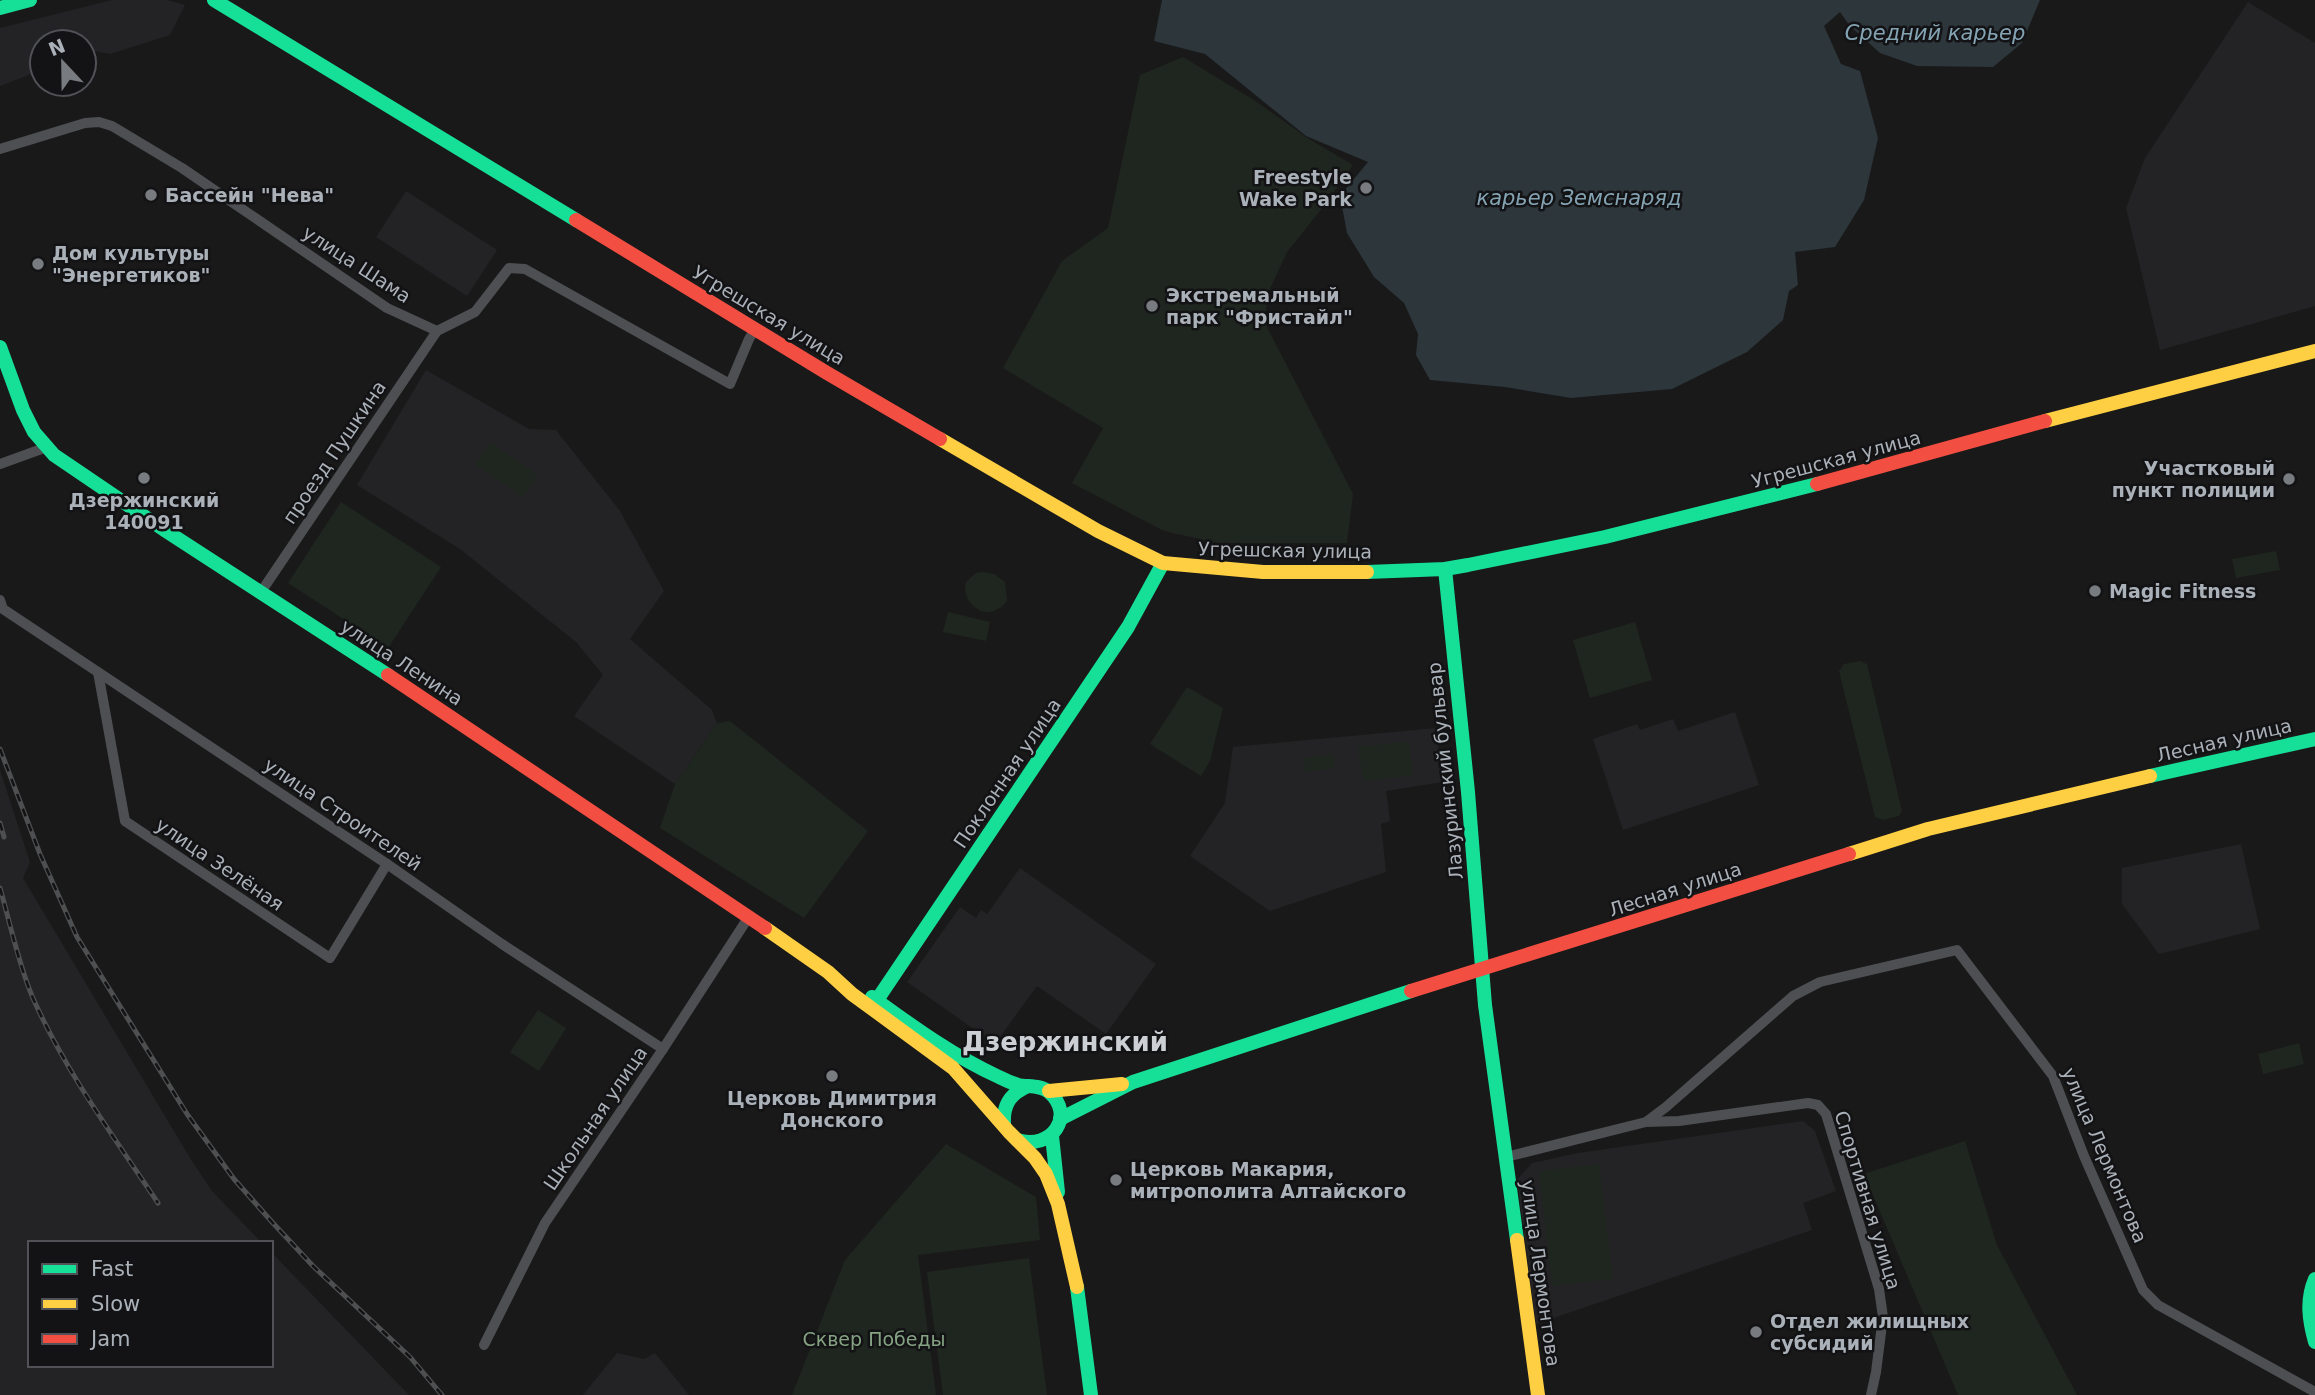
<svg xmlns="http://www.w3.org/2000/svg" width="2315" height="1395" font-family="'DejaVu Sans',sans-serif">
<style>
.built{fill:#232325}
.green{fill:#1f261f}
.water{fill:#2c363b}
.lines{fill:none;stroke-linecap:round;stroke-linejoin:round}
.street{stroke:#4d4f52;stroke-width:10}
.fast{stroke:#16e098;stroke-width:14}
.slow{stroke:#ffcf43;stroke-width:14}
.jam{stroke:#f24e42;stroke-width:14}
.rail-casing{stroke:#4e4f50;stroke-width:5}
.rail{stroke:#131315;stroke-width:2.5;stroke-dasharray:8;stroke-linecap:butt}
.poi-dot{fill:#787c81;stroke:#131315;stroke-width:2.5}
.labels{text-anchor:middle;dominant-baseline:central;stroke-width:5;stroke-linejoin:round;paint-order:stroke}
.poi-label{font-size:19px;font-weight:bold;fill:#abb1b9;stroke:#131315;text-anchor:start}
.street-label{font-size:19px;fill:#abb1b9;stroke:#131315}
.park-label{font-size:19px;fill:#85a383;stroke:#131315}
.water-label{font-size:21px;font-style:italic;fill:#84a3b3;stroke:#131315}
.district-label{font-size:26px;font-weight:bold;fill:#ccd0d5;stroke:#131315}
</style>
<rect width="100%" height="100%" fill="#191919"/>
<!-- built -->
<g class="built">
<polygon points="112,0 167,0 185,5 170,35 110,54 95,51 84,55 84,42 42,42 42,70 0,86 0,28"/>
<polygon points="2248,2 2315,43 2315,306 2160,350 2126,208 2145,158"/>
<polygon points="406,191 497,250 467,296 376,237"/>
<polygon points="426,370 529,429 556,430 620,511 664,591 630,639 712,710 717,723 675,784 574,716 603,675 576,642 460,549 357,485"/>
<polygon points="1735,712 1759,785 1623,830 1593,739 1637,724 1640,730 1673,719 1678,731"/>
<polygon points="1436,728 1443,782 1386,791 1390,821 1381,824 1386,872 1270,911 1190,856 1225,803 1233,747"/>
<polygon points="0,770 30,862 23,878 190,1158 212,1191 262,1243 30,1243 30,1365 271,1365 271,1252 409,1395 0,1395"/>
<polygon points="2241,844 2260,929 2159,954 2122,904 2122,868"/>
<polygon points="1020,868 1156,964 1106,1034 1037,986 995,1044 907,982 960,907 976,918 981,910 987,914"/>
<polygon points="1803,1121 1815,1131 1836,1191 1803,1203 1812,1230 1536,1324 1517,1180 1532,1163 1578,1153"/>
<polygon points="617,1353 644,1359 655,1353 689,1395 583,1395"/>
</g>
<!-- green -->
<g class="green">
<polygon points="1183,57 1254,100 1309,139 1353,165 1323,207 1287,252 1269,291 1264,321 1353,494 1347,543 1219,543 1172,533 1162,530 1072,483 1103,428 1003,368 1062,261 1108,228 1140,75"/>
<polygon points="490,442 538,475 523,497 475,464"/>
<polygon points="341,502 441,567 388,648 288,583"/>
<polygon points="2276,551 2280,570 2236,578 2232,559"/>
<path d="M983,572L994,574L1005,582L1007,601C1004,604 1002,607 998,609C980,620 961,599 966,582L976,573Z"/>
<polygon points="948,612 990,622 986,641 943,632"/>
<polygon points="1635,622 1652,680 1590,698 1573,640"/>
<polygon points="1860,661 1867,664 1902,811 1899,816 1883,820 1875,817 1839,671 1844,664"/>
<polygon points="1187,687 1223,708 1210,761 1201,776 1150,744"/>
<polygon points="730,721 868,831 804,918 660,828 675,784 717,723"/>
<polygon points="1409,741 1413,775 1363,781 1358,747"/>
<polygon points="1333,754 1335,768 1305,772 1304,758"/>
<polygon points="538,1010 566,1028 539,1071 510,1052"/>
<polygon points="2299,1043 2304,1064 2263,1074 2258,1054"/>
<polygon points="1965,1141 1997,1245 2077,1395 1958,1395 1864,1174"/>
<polygon points="946,1144 1036,1197 1040,1240 918,1255 936,1395 792,1395 845,1260"/>
<polygon points="1599,1164 1613,1279 1552,1286 1539,1171"/>
<polygon points="1029,1258 1047,1395 943,1395 927,1272"/>
</g>
<!-- water -->
<polygon class="water" points="1162,0 2040,0 2022,43 1993,67 1917,66 1880,53 1849,25 1840,12 1824,26 1841,64 1860,71 1878,138 1864,200 1835,247 1795,252 1798,285 1789,291 1783,320 1747,352 1672,389 1571,398 1505,387 1430,380 1416,355 1418,334 1404,303 1374,277 1347,233 1340,196 1368,162 1306,136 1205,54 1154,41"/>
<g class="lines">
<!-- street -->
<g class="street">
<polyline points="0,149 85,123 99,122 112,126 182,168 387,308 437,331"/>
<polyline points="0,464 47,447"/>
<polyline points="261,592 437,331 475,312 509,268 525,269 730,384 749,339 755,329"/>
<polyline points="0,600 3,609 387,864 502,944 663,1049"/>
<polyline points="98,672 125,821 330,958 387,864"/>
<polyline points="1646,1122 1679,1121 1808,1103 1818,1105 1826,1114 1879,1289 1883,1317 1876,1372 1871,1395"/>
<polyline points="1506,1157 1646,1122 1666,1107 1793,996 1820,982 1957,950 2053,1076 2084,1156 2143,1290 2158,1305 2315,1392"/>
<polyline points="484,1345 545,1223 663,1049 748,918"/>
</g>
<!-- fast -->
<g class="fast">
<polyline points="214,0 576,220"/>
<polyline points="0,8 30,0"/>
<polyline points="0,347 23,410 34,432 54,455 166,531 388,675"/>
<polyline points="1445,569 1468,792 1485,1005 1517,1240"/>
<polyline points="1367,572 1445,569 1468,565 1605,537 1817,484"/>
<polyline points="2150,776 2315,739"/>
<path d="M872,997C912,1026 953,1056 999,1077C1005,1080 1012,1083 1018,1085C1028,1087 1041,1085 1049,1092C1076,1115 1052,1151 1017,1140"/>
<polyline points="877,1000 1128,627 1163,563"/>
<polyline points="1060,1119 1133,1082 1411,991"/>
<path d="M1004,1124C1003,1106 1009,1095 1026,1087"/>
<polyline points="1052,1136 1058,1192"/>
<path d="M2315,1279C2306,1300 2309,1320 2315,1342"/>
<polyline points="1077,1287 1091,1395"/>
</g>
<!-- slow -->
<g class="slow">
<polyline points="2045,421 2315,351"/>
<polyline points="940,439 1098,531 1163,563 1263,572 1367,572"/>
<polyline points="1849,854 1928,829 2150,776"/>
<polyline points="765,928 828,972 852,994 953,1068 1009,1132 1035,1158 1046,1174 1058,1204 1077,1287"/>
<polyline points="1049,1091 1122,1084"/>
<polyline points="1517,1240 1538,1395"/>
</g>
<!-- jam -->
<g class="jam">
<polyline points="576,220 827,373 940,439"/>
<polyline points="1817,484 2045,421"/>
<polyline points="388,675 765,928"/>
<polyline points="1411,991 1849,854"/>
</g>
<!-- rail casing -->
<g class="rail-casing">
<g id="rail">
<polyline points="0,749 40,854 77,937 187,1114 234,1179 272,1222 313,1266 410,1357 442,1395"/>
<polyline points="0,823 4,837"/>
<path d="M0,888C10,923 18,962 32,996C64,1069 113,1136 158,1203"/>
</g>
</g>
<!-- rail -->
<use href="#rail" class="rail"/>
</g>
<!-- markers -->
<g class="poi-dot">
<circle cx="1366" cy="188" r="7"/>
<circle cx="151" cy="195" r="7"/>
<circle cx="38" cy="264" r="7"/>
<circle cx="1152" cy="306" r="7"/>
<circle cx="144" cy="478" r="7"/>
<circle cx="2289" cy="479" r="7"/>
<circle cx="2095" cy="591" r="7"/>
<circle cx="832" cy="1076" r="7"/>
<circle cx="1116" cy="1180" r="7"/>
<circle cx="1756" cy="1332" r="7"/>
</g>
<g class="labels">
<!-- poi labels -->
<g class="poi-label">
<text x="1352" y="177" text-anchor="end">Freestyle<tspan x="1352" dy="22">Wake Park</tspan></text>
<text x="165" y="195">Бассейн "Нева"</text>
<text x="52" y="253">Дом культуры<tspan x="52" dy="22">"Энергетиков"</tspan></text>
<text x="1166" y="295">Экстремальный<tspan x="1166" dy="22">парк "Фристайл"</tspan></text>
<text x="2275" y="468" text-anchor="end">Участковый<tspan x="2275" dy="22">пункт полиции</tspan></text>
<text x="144" y="500" text-anchor="middle">Дзержинский<tspan x="144" dy="22">140091</tspan></text>
<text x="2109" y="591">Magic Fitness</text>
<text x="832" y="1098" text-anchor="middle">Церковь Димитрия<tspan x="832" dy="22">Донского</tspan></text>
<text x="1130" y="1169">Церковь Макария,<tspan x="1130" dy="22">митрополита Алтайского</tspan></text>
<text x="1770" y="1321">Отдел жилищных<tspan x="1770" dy="22">субсидий</tspan></text>
</g>
<!-- street labels -->
<g class="street-label">
<text transform="translate(357 264) rotate(33)">улица Шама</text>
<text transform="translate(769 315) rotate(31)">Угрешская улица</text>
<text transform="translate(334 452) rotate(-56)">проезд Пушкина</text>
<text transform="translate(1836 459) rotate(-15)">Угрешская улица</text>
<text transform="translate(1285 550) rotate(1)">Угрешская улица</text>
<text transform="translate(402 662) rotate(33)">улица Ленина</text>
<text transform="translate(2224 740) rotate(-13)">Лесная улица</text>
<text transform="translate(1445 771) rotate(-96)">Лазуринский бульвар</text>
<text transform="translate(1007 773) rotate(-56)">Поклонная улица</text>
<text transform="translate(343 814) rotate(34)">улица Строителей</text>
<text transform="translate(220 864) rotate(34)">улица Зелёная</text>
<text transform="translate(1675 889) rotate(-18)">Лесная улица</text>
<text transform="translate(595 1118) rotate(-56)">Школьная улица</text>
<text transform="translate(2105 1155) rotate(67)">улица Лермонтова</text>
<text transform="translate(1868 1200) rotate(73)">Спортивная улица</text>
<text transform="translate(1541 1273) rotate(82)">улица Лермонтова</text>
</g>
<!-- park labels -->
<g class="park-label">
<text x="874" y="1339">Сквер Победы</text>
</g>
<!-- water labels -->
<g class="water-label">
<text x="1935" y="33">Средний карьер</text>
<text x="1579" y="198">карьер Земснаряд</text>
</g>
<!-- district labels -->
<g class="district-label">
<text x="1065" y="1042">Дзержинский</text>
</g>
</g>
<!-- legend -->
<rect x="28" y="1241" width="245" height="126" fill="#131315" stroke="#505257" stroke-width="2"/>
<rect x="42" y="1264" width="35" height="10" fill="#16e098" stroke="#505257" stroke-width="2"/>
<text x="91" y="1276" font-size="21" fill="#abb1b9">Fast</text>
<rect x="42" y="1299" width="35" height="10" fill="#ffcf43" stroke="#505257" stroke-width="2"/>
<text x="91" y="1311" font-size="21" fill="#abb1b9">Slow</text>
<rect x="42" y="1334" width="35" height="10" fill="#f24e42" stroke="#505257" stroke-width="2"/>
<text x="91" y="1346" font-size="21" fill="#abb1b9">Jam</text>
<!-- north arrow -->
<g transform="translate(63 63) rotate(338)"><circle r="33" fill="#131315" stroke="#505257" stroke-width="2"/>
<path d="M0-5L12 26L0 18L-12 26Z" fill="#787c81"/>
<text y="-10" font-size="19" font-weight="bold" text-anchor="middle" fill="#abb1b9">N</text>
</g>
</svg>
